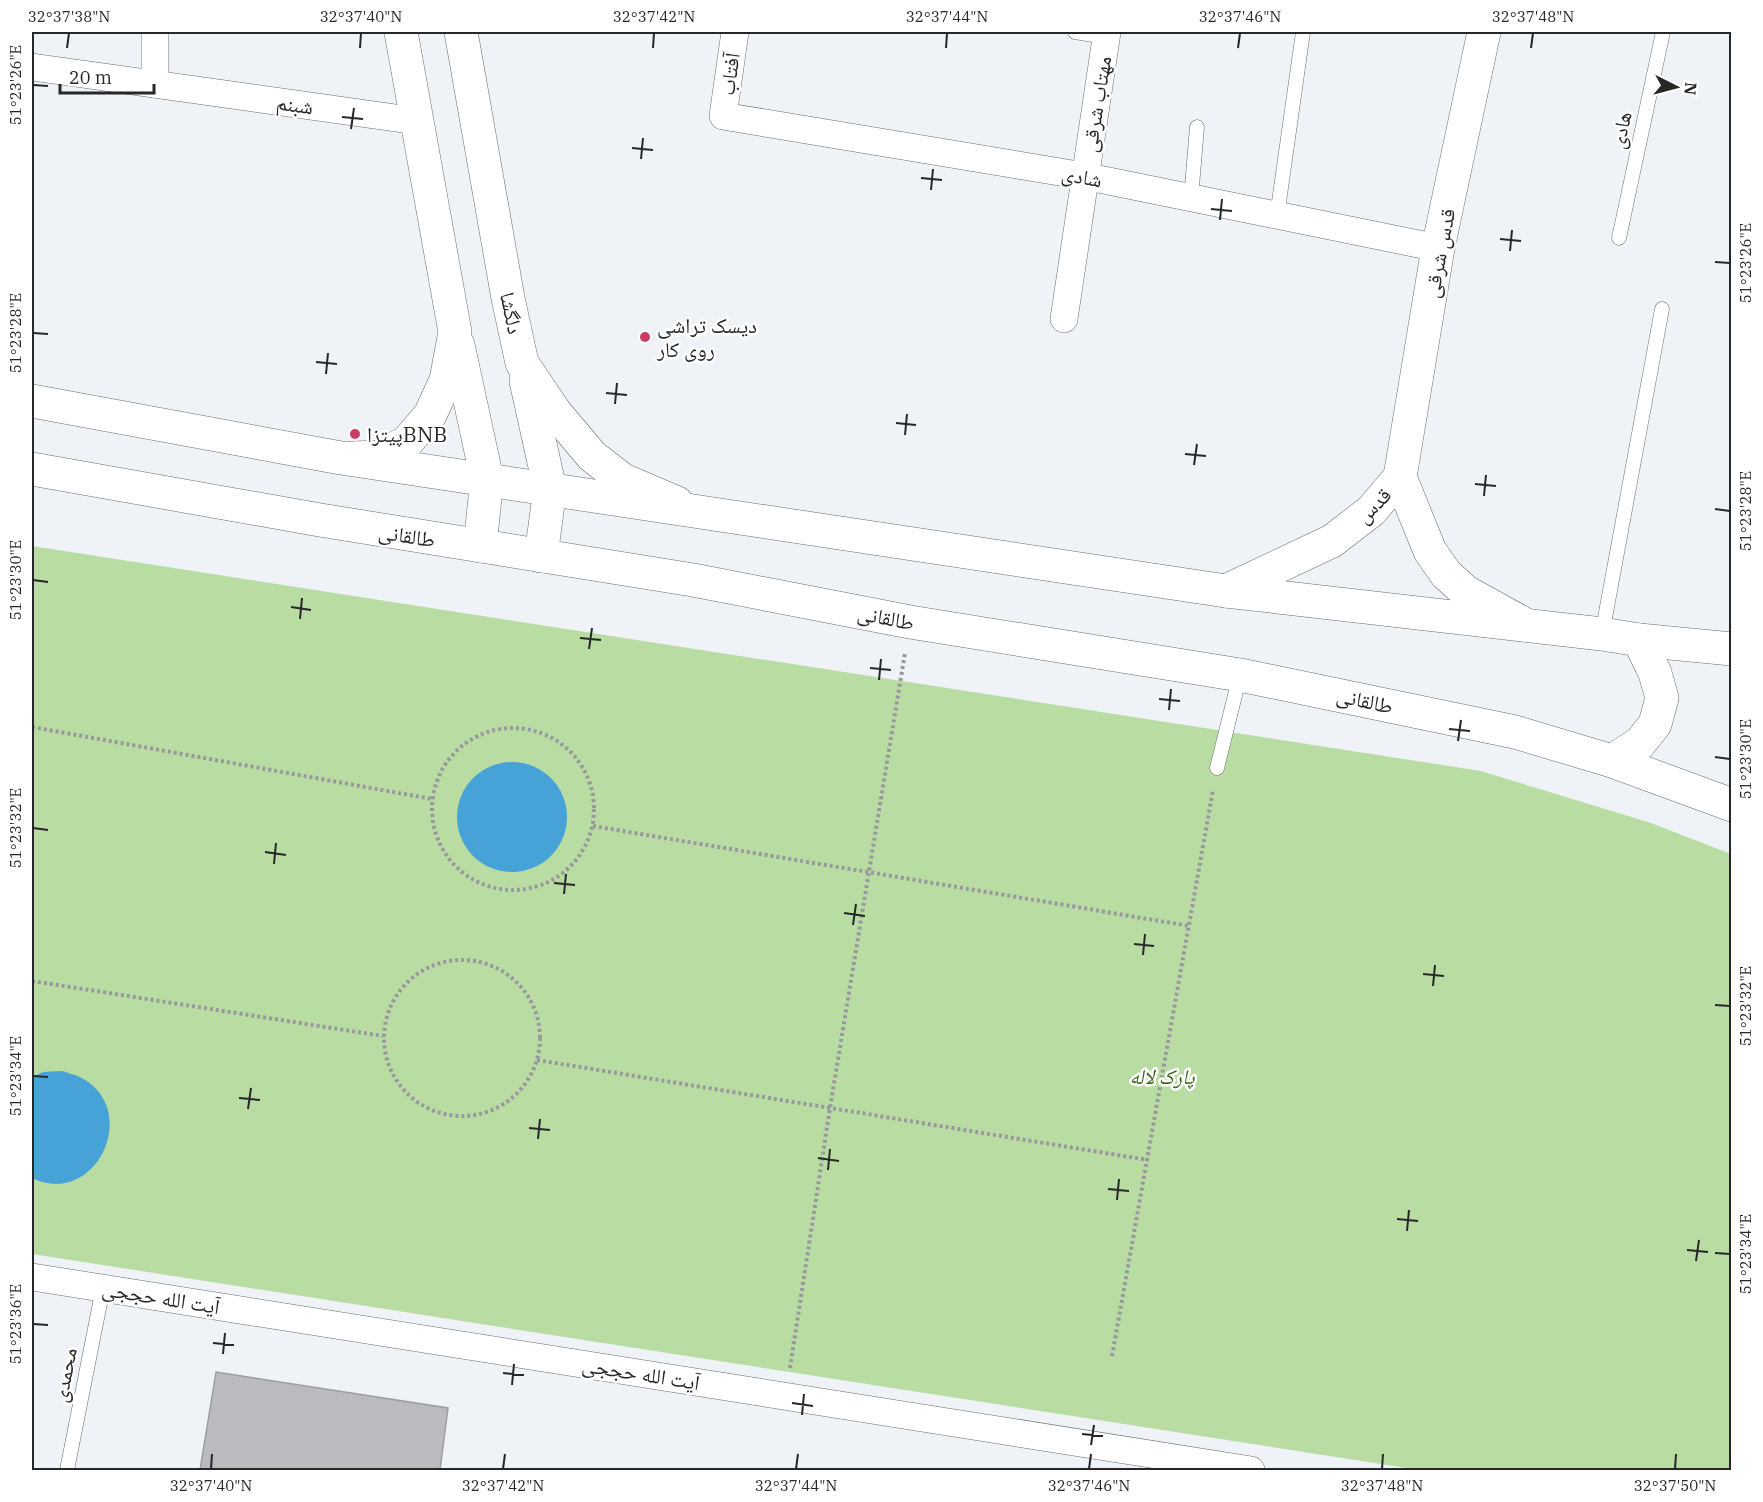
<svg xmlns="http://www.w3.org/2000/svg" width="1763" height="1502" font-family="'IBM Plex Serif','Noto Naskh Arabic',serif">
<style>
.green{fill:#b9dca3}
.water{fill:#47a3d7}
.building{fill:#bbbbbf;stroke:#9e9da2;stroke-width:1.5}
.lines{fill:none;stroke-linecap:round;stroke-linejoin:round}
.lane-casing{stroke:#686c6f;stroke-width:15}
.street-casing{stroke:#686c6f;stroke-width:28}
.secondary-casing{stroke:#686c6f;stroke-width:34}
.primary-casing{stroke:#686c6f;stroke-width:34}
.path{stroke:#97999d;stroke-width:4;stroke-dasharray:3 3;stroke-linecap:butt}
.lane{stroke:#fff;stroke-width:14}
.street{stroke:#fff;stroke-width:27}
.secondary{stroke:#fff;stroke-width:33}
.primary{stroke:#fff;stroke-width:33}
.ticks{fill:none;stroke:#262729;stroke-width:2}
.poi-dot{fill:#cb3c64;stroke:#fff;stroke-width:2}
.labels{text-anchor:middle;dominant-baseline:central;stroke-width:5;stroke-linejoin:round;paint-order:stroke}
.street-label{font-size:21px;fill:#262729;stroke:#fff}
.poi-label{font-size:21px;fill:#262729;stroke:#fff;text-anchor:start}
.park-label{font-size:21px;font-style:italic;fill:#396314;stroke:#fff}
.neatline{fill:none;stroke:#262729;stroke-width:2}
.ticks-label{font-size:15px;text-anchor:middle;fill:#262729}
</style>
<rect width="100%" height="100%" fill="#eff3f7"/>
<!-- green -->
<polygon class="green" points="32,546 1481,771 1651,823 1731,854 1731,1470 1419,1470 32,1254"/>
<!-- water -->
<g class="water">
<circle cx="512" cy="817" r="55"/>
<path d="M62,1071C67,1073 74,1074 80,1077C143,1109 96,1209 32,1178V1077L43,1072Z"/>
</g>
<!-- building -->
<polygon class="building" points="216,1372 448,1408 440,1470 200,1470"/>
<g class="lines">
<!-- lane casing -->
<g class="lane-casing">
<g id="lane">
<polyline points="1075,32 1106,37"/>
<polyline points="1191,198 1197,127"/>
<polyline points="1277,216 1303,32"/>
<polyline points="1619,238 1663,32"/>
<polyline points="1602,634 1662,309"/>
<polyline points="1217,768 1240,675"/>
<polyline points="67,1470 103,1288"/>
</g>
</g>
<!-- street casing -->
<g class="street-casing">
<g id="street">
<polyline points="155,32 155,84"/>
<polyline points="735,32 723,116 1084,176 1438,248"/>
<polyline points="32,67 417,121"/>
<polyline points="1064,319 1107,32"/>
<polyline points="32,1277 1251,1470"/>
</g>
</g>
<!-- secondary casing -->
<g class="secondary-casing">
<g id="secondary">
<polyline points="461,32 508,298 522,363 555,412 592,456 623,480 677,503"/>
<polyline points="1484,32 1438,248 1400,477 1430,551 1446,574 1466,592 1526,625"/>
<polyline points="458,345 487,479 480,546"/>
<polyline points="526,381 550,489 541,556"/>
<polyline points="352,458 380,457 407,442 430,415 446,380 455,332 401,32"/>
<polyline points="1226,591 1332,541 1371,511 1400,477"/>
</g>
</g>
<!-- primary casing -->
<g class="primary-casing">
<g id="primary">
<polyline points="32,401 341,458 1226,591 1602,634 1639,640 1732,649"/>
<polyline points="32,469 320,520 693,580 910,622 1240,675 1515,732 1612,761 1732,805"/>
<polyline points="1612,761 1640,743 1655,724 1662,698 1655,673 1639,640"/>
</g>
</g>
<!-- path -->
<g class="path">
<polyline points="32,727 432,799"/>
<circle cx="513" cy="809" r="81"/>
<polyline points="593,826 1190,926"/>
<circle cx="462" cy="1038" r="78"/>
<polyline points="32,981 383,1036"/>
<polyline points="537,1060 1148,1160"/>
<polyline points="1112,1356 1213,790"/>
<polyline points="790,1368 830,1108 905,653"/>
</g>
<!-- lane -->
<use href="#lane" class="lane"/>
<!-- street -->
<use href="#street" class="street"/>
<!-- secondary -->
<use href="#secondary" class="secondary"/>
<!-- primary -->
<use href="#primary" class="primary"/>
</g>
<!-- ticks -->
<path class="ticks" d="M67,48L69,33M360,48L361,33M653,48L654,33M946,48L947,33M1238,48L1240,33M1531,48L1533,33M33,85L48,86M342,117L363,119M351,129L354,108M632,148L653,150M641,159L643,138M921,178L942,180M931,190L933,169M1211,209L1232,211M1220,220L1222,199M1500,239L1521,241M1510,251L1512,230M1715,262L1730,263M33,333L48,334M316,362L337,364M326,374L328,353M606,393L627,395M615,404L617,383M896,423L916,425M905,435L907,414M1185,454L1206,456M1194,465L1197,444M1475,484L1496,486M1484,496L1486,475M1715,509L1730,511M33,580L48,582M291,607L311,610M300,619L302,598M580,638L601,640M589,649L592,628M870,668L891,670M879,680L881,659M1159,699L1180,701M1169,710L1171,689M1449,729L1470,731M1458,741L1461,720M1715,757L1730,759M33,828L48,830M265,852L286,855M274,864L276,843M554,883L575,885M564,894L566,874M844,913L865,916M853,925L856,904M1134,944L1154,946M1143,955L1145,934M1423,974L1444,976M1433,986L1435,965M1715,1005L1730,1006M33,1076L48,1077M239,1098L260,1100M248,1109L251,1088M529,1128L550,1130M538,1139L540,1119M818,1158L839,1161M828,1170L830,1149M1108,1189L1129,1191M1117,1200L1119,1179M1397,1219L1418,1221M1407,1231L1409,1210M1687,1250L1708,1252M1715,1253L1730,1254M1696,1261L1699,1240M33,1324L48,1325M213,1343L234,1345M223,1354L225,1333M503,1373L524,1375M512,1385L514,1364M792,1403L813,1406M802,1415L804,1394M1082,1434L1103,1436M1091,1445L1094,1425M211,1469L212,1454M503,1469L505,1454M796,1469L798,1454M1089,1469L1091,1454M1382,1469L1383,1454M1675,1469L1676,1454"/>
<!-- markers -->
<g class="poi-dot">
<circle cx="645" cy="337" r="6"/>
<circle cx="355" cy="434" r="6"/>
</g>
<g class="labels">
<!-- street labels -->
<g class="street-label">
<text transform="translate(729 74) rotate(-82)">آفتاب</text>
<text transform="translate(295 104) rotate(8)">شبنم</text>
<text transform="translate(1096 104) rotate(-81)">مهتاب شرقی</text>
<text transform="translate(1620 130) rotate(-78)">هادی</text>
<text transform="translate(1082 176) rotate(11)">شادی</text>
<text transform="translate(1439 253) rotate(-79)">قدس شرقی</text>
<text transform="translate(512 313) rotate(78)">دلگشا</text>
<text transform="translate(1373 505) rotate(-45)">قدس</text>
<text transform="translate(407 535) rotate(9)">طالقانی</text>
<text transform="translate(886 617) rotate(11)">طالقانی</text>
<text transform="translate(1365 700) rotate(12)">طالقانی</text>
<text transform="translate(161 1297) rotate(9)">آیت الله حججی</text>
<text transform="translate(641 1373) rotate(9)">آیت الله حججی</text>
<text transform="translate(64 1375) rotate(-79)">محمدی</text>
</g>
<!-- poi labels -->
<g class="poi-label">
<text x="657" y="325">دیسک تراشی<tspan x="657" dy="24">روی کار</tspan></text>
<text x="367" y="434">پیتزاBNB</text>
</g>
<!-- park labels -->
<g class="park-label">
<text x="1162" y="1076">پارک لاله</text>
</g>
</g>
<!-- border -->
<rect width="1763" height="1502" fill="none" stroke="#ffffff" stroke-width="66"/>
<!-- north arrow -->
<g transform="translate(1676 87) rotate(96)" stroke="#ffffff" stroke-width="4.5" paint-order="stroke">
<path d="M0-4.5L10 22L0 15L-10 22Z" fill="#262729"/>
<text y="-9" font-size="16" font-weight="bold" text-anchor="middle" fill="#262729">N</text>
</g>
<!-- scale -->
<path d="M60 84v9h94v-9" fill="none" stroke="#262729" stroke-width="3"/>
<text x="69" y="84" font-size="18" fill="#262729" stroke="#ffffff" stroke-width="4.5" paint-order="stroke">20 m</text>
<rect x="33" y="33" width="1697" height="1436" class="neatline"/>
<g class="ticks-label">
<text x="69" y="22">32°37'38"N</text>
<text x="361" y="22">32°37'40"N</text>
<text x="654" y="22">32°37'42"N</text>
<text x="947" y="22">32°37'44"N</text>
<text x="1240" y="22">32°37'46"N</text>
<text x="1533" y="22">32°37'48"N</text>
<text transform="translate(16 85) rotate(-90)" y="5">51°23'26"E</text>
<text transform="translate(1746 263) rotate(-90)" y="5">51°23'26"E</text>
<text transform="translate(16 333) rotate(-90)" y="5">51°23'28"E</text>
<text transform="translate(1746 511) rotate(-90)" y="5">51°23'28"E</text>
<text transform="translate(16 580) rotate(-90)" y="5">51°23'30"E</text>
<text transform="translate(1746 759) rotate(-90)" y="5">51°23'30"E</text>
<text transform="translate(16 828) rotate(-90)" y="5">51°23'32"E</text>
<text transform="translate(1746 1006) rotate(-90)" y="5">51°23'32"E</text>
<text transform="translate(16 1076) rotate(-90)" y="5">51°23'34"E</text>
<text transform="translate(1746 1254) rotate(-90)" y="5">51°23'34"E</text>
<text transform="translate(16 1324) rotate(-90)" y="5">51°23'36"E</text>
<text x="211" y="1491">32°37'40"N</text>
<text x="503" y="1491">32°37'42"N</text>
<text x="796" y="1491">32°37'44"N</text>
<text x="1089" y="1491">32°37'46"N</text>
<text x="1382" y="1491">32°37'48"N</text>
<text x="1675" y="1491">32°37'50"N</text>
</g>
</svg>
